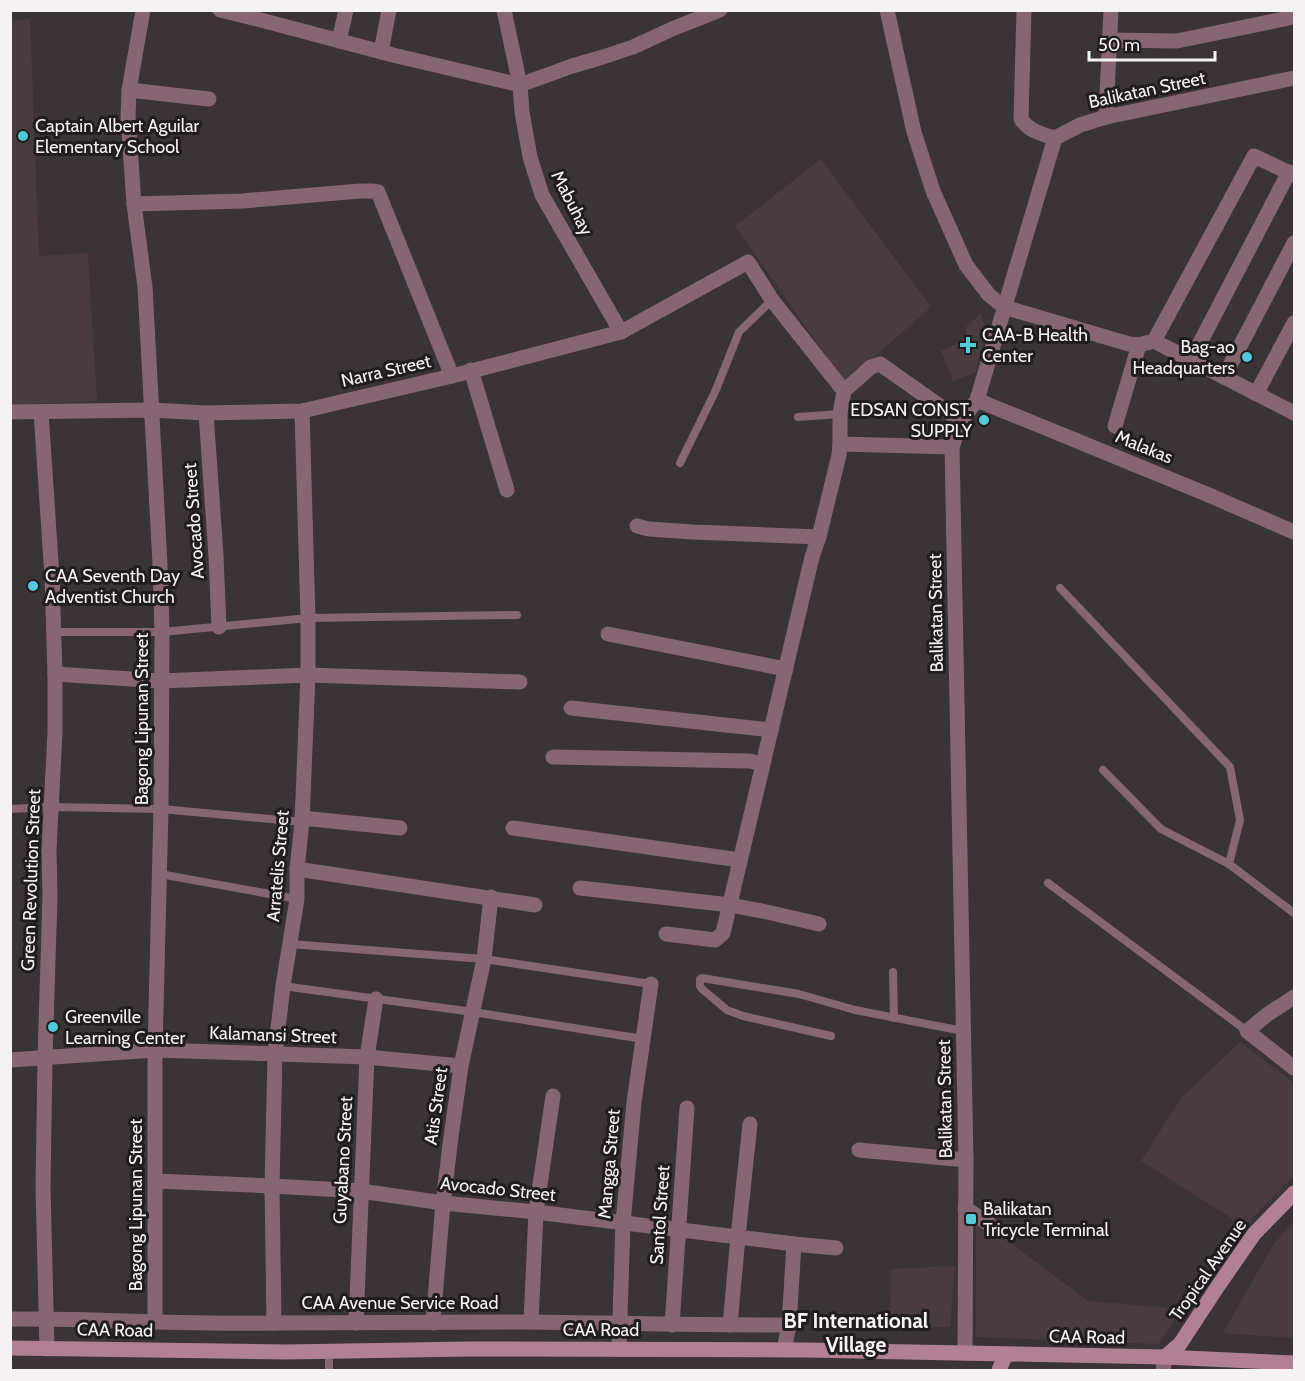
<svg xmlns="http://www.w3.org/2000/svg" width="1305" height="1381" font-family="Cabin,sans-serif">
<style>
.built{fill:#483c41}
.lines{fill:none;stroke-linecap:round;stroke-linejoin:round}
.lane{stroke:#866673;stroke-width:8}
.street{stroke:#866673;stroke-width:15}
.secondary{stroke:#b28095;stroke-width:15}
.poi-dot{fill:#52cbd9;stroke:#201d1e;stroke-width:2}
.labels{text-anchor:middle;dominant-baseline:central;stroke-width:6;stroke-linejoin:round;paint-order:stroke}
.street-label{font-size:18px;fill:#f5f2f3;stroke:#201d1e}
.poi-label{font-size:18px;fill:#f5f2f3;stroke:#201d1e;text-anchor:start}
.quarter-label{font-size:21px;font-weight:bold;fill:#f5f2f3;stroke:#201d1e}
</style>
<rect width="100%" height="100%" fill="#3a3437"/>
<!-- built -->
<g class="built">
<polygon points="30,19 39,256 88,253 97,401 11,405 10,20"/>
<polygon points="821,159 931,307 845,383 735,226"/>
<polygon points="981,313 986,331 976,372 953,381 941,351 966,339 966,327"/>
<polygon points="1240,1042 1294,1083 1294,1176 1244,1226 1141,1161 1182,1097"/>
<polygon points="976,1217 1088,1301 1182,1309 1158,1344 976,1337"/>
<polygon points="1294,1221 1294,1338 1223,1333 1273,1245"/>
<polygon points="955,1266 950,1327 890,1328 891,1269"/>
</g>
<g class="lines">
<!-- lane -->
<g class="lane">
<polyline points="798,417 840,414"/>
<polyline points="680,463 715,392 739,332 772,300"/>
<polyline points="1060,588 1230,767 1240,820 1229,864"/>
<polyline points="55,632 162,632 308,618 517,615"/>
<polyline points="1103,770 1161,829 1229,864 1294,913"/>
<polyline points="10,809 52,807 161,809 302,822"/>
<polyline points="160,874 297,899"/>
<polyline points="1048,883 1247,1031"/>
<polyline points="290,944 484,959 651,984"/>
<polyline points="893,972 894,1018"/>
<polyline points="283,986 473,1012 643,1039"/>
<polyline points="831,1036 743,1016 727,1010 702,989 700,986 700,979 702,978 799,994 855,1010 963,1031"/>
<polyline points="329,1352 329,1370"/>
</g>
<!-- street -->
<g class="street">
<polyline points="143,10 129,90 128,117 134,204 145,287 160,564 162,632 161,809 155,1050 155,1322"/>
<polyline points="220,10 257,19 393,55 520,85 572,66 603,57 633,47 672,29 720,10"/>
<polyline points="504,10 520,85 522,112 530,157 542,195 621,332"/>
<polyline points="887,10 914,132 933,191 966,265 989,295 1004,307 1129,344 1139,345 1154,341 1254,156 1294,175"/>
<path d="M1024,10L1021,119C1029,131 1041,134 1055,138"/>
<polyline points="1110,40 1177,41 1294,17"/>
<polyline points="339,41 346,10"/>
<polyline points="381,52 389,10"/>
<polyline points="129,90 209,99"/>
<polyline points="1106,117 1111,10"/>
<polyline points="134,204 243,201 360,191 372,191 378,192 452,376"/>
<polyline points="1154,341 1294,413"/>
<polyline points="1191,360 1289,172"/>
<polyline points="471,370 507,490"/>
<polyline points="1224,377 1294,243"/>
<polyline points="1256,394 1294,323"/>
<polyline points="977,400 1204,493 1294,532"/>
<polyline points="10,412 151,410 206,413 302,411 452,376 621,332 748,262 772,300 844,391"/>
<polyline points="41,412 52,577 55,674 55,732 49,850 50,896 45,1058 43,1187 47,1349"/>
<polyline points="206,413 216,556 219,627"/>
<polyline points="1115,426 1139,345"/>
<polyline points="840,444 952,447"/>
<polyline points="637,526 649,529 693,532 819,537"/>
<polyline points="608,634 786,669"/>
<polyline points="55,674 161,681 308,675 520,682"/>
<polyline points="571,708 771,730"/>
<polyline points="553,757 749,761 763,764"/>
<polyline points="302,818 400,828"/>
<polyline points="513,828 740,860"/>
<polyline points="297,869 535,905"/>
<polyline points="580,888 730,905 767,912 819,924"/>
<polyline points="666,934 715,940 723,933 812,557 819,537 839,455 840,444 840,414 844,391 871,367 880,364 961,421"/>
<polyline points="1294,997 1268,1014 1247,1031 1294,1068"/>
<polyline points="10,1060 155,1050 367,1057 461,1066"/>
<polyline points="859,1150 966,1160"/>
<polyline points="155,1181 272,1186 361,1191 443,1203 536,1212 794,1244 836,1248"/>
<polyline points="965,1208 996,1229"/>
<path d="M10,1319C98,1318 186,1325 274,1323C359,1322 444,1322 529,1322C616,1323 702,1325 789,1325"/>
<polyline points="531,1322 536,1212 553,1096"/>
<polyline points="274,1323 272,1186 275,1054 283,986 297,899 297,869 302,822 308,675 308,618 302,411"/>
<polyline points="356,1323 367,1057 376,999"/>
<polyline points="433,1323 443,1203 451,1137 461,1066 484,959 491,897"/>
<polyline points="672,1325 687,1108"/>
<polyline points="730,1325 738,1237 750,1124"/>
<polyline points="619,1349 623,1223 634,1102 651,984"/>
<polyline points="784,1350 789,1325 794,1244"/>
<polyline points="965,1353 966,1160 952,447 961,421 977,400 1055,138 1080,125 1106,117 1294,78"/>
<polyline points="1163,1370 1165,1357"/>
</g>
<!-- secondary -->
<g class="secondary">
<polyline points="10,1348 285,1352 469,1349 807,1350 1165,1357 1294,1363"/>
<polyline points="1165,1357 1180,1344 1218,1286 1254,1234 1294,1193"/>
<polyline points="999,1370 1006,1354"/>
</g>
</g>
<!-- markers -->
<g class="poi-dot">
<circle cx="23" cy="136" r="6"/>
<path d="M965 336h6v6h6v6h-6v6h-6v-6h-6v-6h6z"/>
<circle cx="1247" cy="357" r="6"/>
<circle cx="984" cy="420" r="6"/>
<circle cx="33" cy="586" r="6"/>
<circle cx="53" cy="1027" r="6"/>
<rect x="965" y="1213" width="12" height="12" rx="3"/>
</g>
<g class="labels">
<!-- street labels -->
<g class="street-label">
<text transform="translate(1147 90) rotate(-12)">Balikatan Street</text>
<text transform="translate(572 203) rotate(63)">Mabuhay</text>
<text transform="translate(386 371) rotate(-13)">Narra Street</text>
<text transform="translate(1144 447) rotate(22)">Malakas</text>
<text transform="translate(194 521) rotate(-94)">Avocado Street</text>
<text transform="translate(936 613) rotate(-91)">Balikatan Street</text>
<text transform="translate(142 719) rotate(-90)">Bagong Lipunan Street</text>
<text transform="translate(278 866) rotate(-85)">Arratelis Street</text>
<text transform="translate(31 880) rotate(-88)">Green Revolution Street</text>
<text transform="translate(273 1035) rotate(2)">Kalamansi Street</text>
<text transform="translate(945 1099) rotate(-91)">Balikatan Street</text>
<text transform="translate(436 1106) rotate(-82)">Atis Street</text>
<text transform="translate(343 1160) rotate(-87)">Guyabano Street</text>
<text transform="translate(609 1164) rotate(-85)">Mangga Street</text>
<text transform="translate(498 1189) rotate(6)">Avocado Street</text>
<text transform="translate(136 1205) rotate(-90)">Bagong Lipunan Street</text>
<text transform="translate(660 1215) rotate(-86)">Santol Street</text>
<text transform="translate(1208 1270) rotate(-55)">Tropical Avenue</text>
<text x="400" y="1303">CAA Avenue Service Road</text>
<text transform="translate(115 1330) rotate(1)">CAA Road</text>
<text x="601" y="1330">CAA Road</text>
<text transform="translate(1087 1337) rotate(1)">CAA Road</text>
</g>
<!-- poi labels -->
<g class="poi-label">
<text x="35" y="126">Captain Albert Aguilar<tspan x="35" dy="21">Elementary School</tspan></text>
<text x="982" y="335">CAA-B Health<tspan x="982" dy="21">Center</tspan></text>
<text x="1235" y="347" text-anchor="end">Bag-ao<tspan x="1235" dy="21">Headquarters</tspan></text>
<text x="972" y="410" text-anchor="end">EDSAN CONST.<tspan x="972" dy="21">SUPPLY</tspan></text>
<text x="45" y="576">CAA Seventh Day<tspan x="45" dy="21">Adventist Church</tspan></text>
<text x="65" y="1017">Greenville<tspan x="65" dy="21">Learning Center</tspan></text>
<text x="983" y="1209">Balikatan<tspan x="983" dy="21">Tricycle Terminal</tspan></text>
</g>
<!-- quarter labels -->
<g class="quarter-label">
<text x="856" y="1320">BF International<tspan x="856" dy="24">Village</tspan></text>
</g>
</g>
<!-- border -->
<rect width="1305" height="1381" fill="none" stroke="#f5f2f3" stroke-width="24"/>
<!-- scale -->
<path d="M1089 51v9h126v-9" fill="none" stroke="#f5f2f3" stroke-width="3"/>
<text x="1098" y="51" font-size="18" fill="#f5f2f3" stroke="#201d1e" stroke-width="4.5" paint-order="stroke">50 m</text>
</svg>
